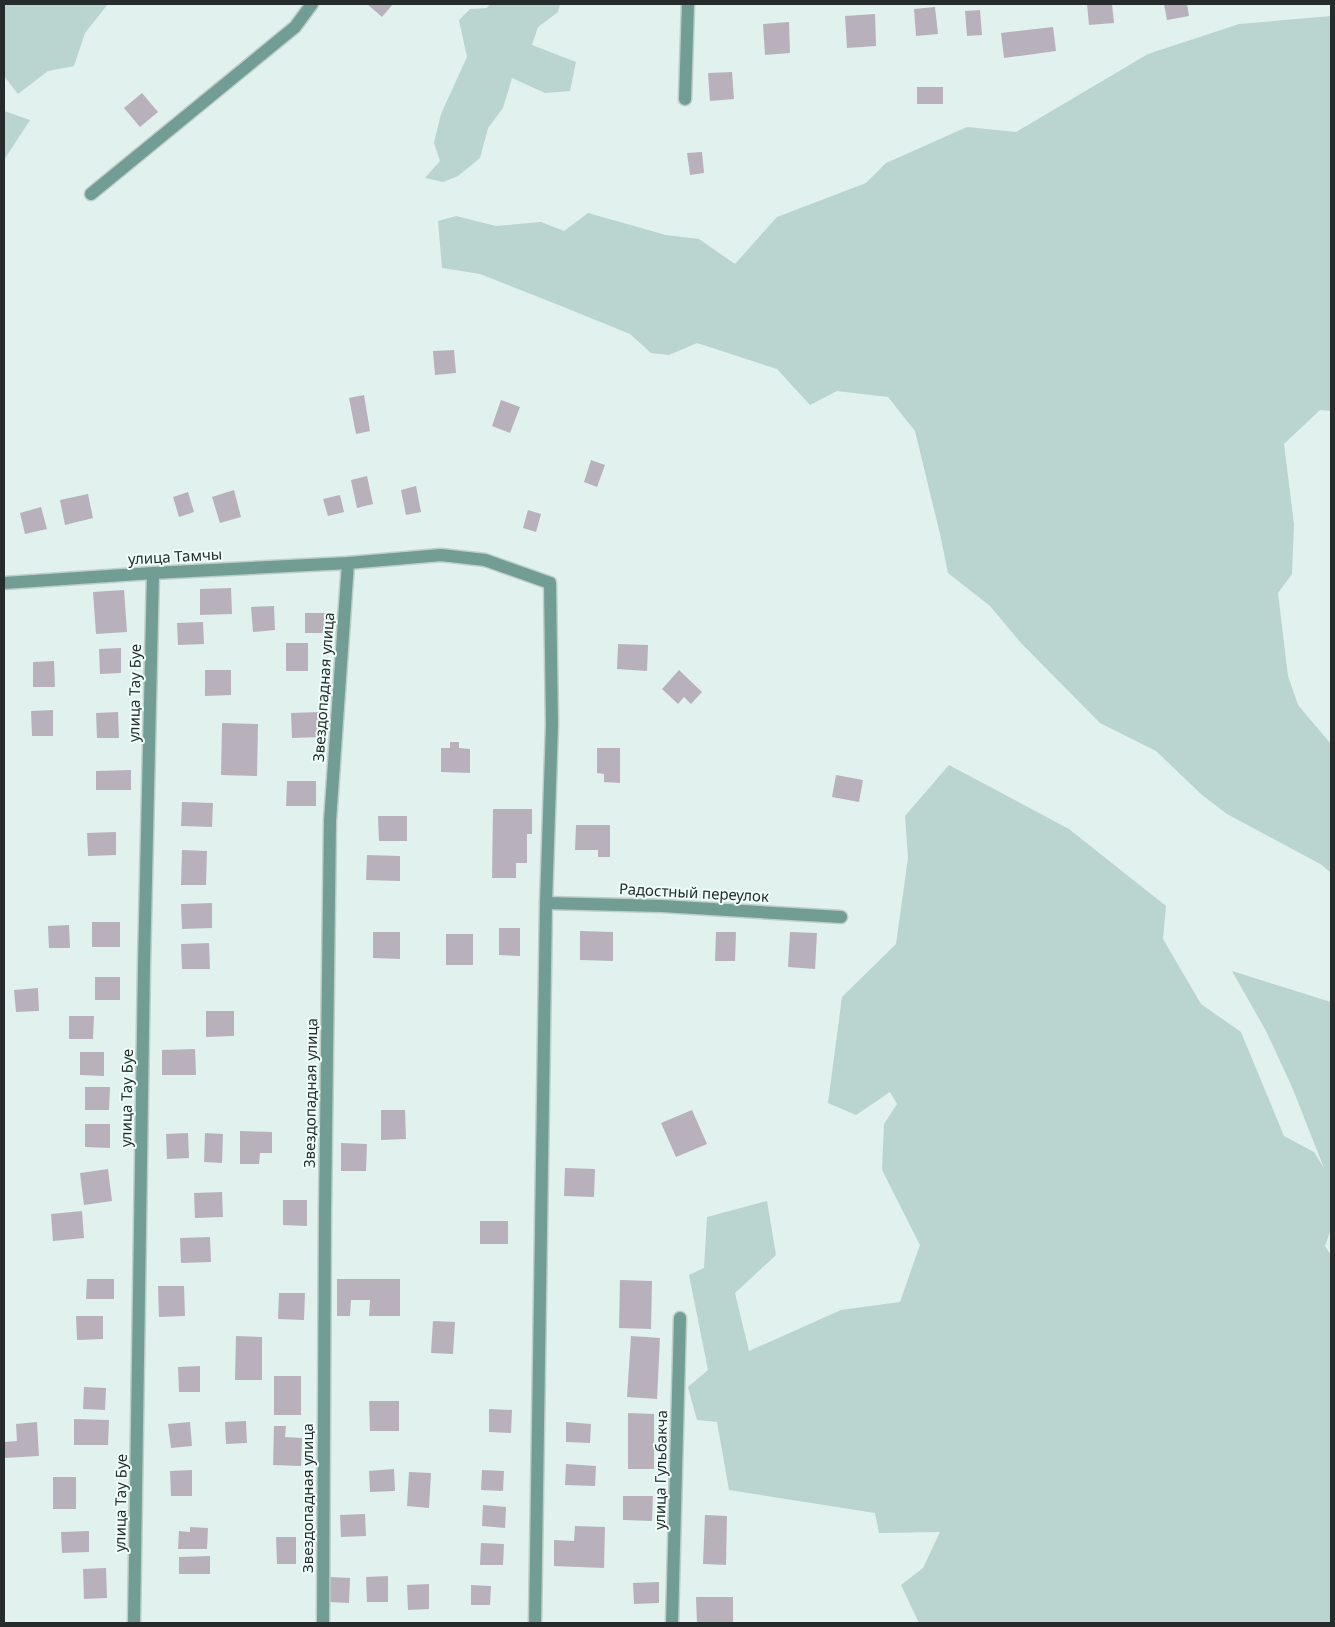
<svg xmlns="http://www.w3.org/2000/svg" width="1335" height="1627" font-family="'Noto Sans',sans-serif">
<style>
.green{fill:#bad4cf}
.building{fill:#b8b1bc}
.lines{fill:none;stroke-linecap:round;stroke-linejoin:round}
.street-casing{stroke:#bfcecb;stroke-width:15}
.street{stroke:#729d95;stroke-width:12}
.labels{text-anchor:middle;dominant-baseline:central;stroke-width:4;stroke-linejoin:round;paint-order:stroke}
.street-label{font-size:15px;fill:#262c2b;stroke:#eefefb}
</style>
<rect width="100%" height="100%" fill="#e1f1ee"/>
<!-- green -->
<g class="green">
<polygon points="4,4 108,4 85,33 74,66 48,71 18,94 4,76"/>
<polygon points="490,4 560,4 558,12 538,27 532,45 576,62 570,91 545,93 512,78 503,108 488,128 480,158 458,176 443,182 425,178 440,161 434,143 441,114 467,57 459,20 470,9 487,8"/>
<polygon points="1331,16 1331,411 1320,410 1284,444 1294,524 1292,574 1278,593 1288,676 1298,705 1331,744 1331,873 1322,865 1227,814 1202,795 1156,751 1100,723 1021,643 990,606 948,573 940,534 915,431 888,397 837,391 810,405 777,369 697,343 669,355 651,353 630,334 566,308 480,274 442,268 438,221 456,216 496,226 541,222 564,231 588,213 666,235 699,239 735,264 777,217 866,183 886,163 967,127 1016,132 1148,54 1239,24"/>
<polygon points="4,111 30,120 4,160"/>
<polygon points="949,765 1069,829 1166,906 1163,939 1201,1004 1241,1032 1284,1136 1314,1152 1324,1168 1292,1087 1266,1031 1232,971 1331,1002 1331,1229 1325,1246 1331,1255 1331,1623 919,1623 901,1585 923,1568 940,1532 879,1533 875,1513 729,1490 717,1422 697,1420 688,1387 708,1370 689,1275 704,1268 707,1217 767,1201 776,1255 735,1293 749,1351 841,1310 900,1302 920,1245 882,1170 884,1124 897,1104 890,1092 856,1115 828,1103 842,997 896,944 908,858 905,816"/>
</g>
<!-- building -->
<g class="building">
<polygon points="367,4 393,4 382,17"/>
<polygon points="1087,4 1112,4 1114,23 1089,25"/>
<polygon points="1164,4 1187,4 1189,16 1167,20"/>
<polygon points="935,7 938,34 916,36 914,9"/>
<polygon points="980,10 982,35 967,36 965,11"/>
<polygon points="875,14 876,46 847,48 845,16"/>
<polygon points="789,22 790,53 765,55 763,24"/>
<polygon points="1053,27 1056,51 1004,58 1001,33"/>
<polygon points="732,72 734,99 710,101 708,73"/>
<rect x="917" y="87" width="26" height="17"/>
<polygon points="142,93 158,112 140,127 124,108"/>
<polygon points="702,152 704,173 690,175 687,153"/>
<polygon points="454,350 456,373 435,375 433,351"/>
<polygon points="364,395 370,431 356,434 349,398"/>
<polygon points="501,400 520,407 510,433 492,426"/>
<polygon points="591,460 605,465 597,487 584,482"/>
<polygon points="367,476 373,504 357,508 351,480"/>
<polygon points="416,486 421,512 406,515 401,490"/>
<polygon points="234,490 241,517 220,523 212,497"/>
<polygon points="188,492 194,512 179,517 173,497"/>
<polygon points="88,494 93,518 65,525 60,500"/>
<polygon points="340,495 344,512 328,516 323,499"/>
<polygon points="41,507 47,529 25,534 20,513"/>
<polygon points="528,510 541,514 536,532 523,528"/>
<polygon points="231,588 232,614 200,615 200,589"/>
<polygon points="124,590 127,632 96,634 93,592"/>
<polygon points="274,606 275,630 253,632 251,607"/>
<rect x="305" y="613" width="23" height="20"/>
<polygon points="203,622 204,644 178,645 177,623"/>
<rect x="286" y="643" width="22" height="28"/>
<polygon points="618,644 648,645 647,671 617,669"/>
<polygon points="121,648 121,673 100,674 99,649"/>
<polygon points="54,661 55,687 33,687 33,662"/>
<polygon points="205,670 231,670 231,695 205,696"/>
<polygon points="679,670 702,692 691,704 684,697 678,704 662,689"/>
<polygon points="53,710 53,736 32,736 31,711"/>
<polygon points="118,712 119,738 97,738 96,713"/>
<polygon points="321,712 321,737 292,738 291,713"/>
<polygon points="222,723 258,724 257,776 221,775"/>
<polygon points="450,742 459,742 459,748 470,749 470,773 441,772 441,748 450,748"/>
<polygon points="597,748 620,748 620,783 604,782 604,774 597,773"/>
<polygon points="131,770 131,790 96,790 96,771"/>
<polygon points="836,775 863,780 859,802 832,797"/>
<polygon points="287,781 316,781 316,806 286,806"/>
<polygon points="182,802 213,803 212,827 181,826"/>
<polygon points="493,809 532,809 532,834 527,834 527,863 516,863 516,878 492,878"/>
<polygon points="378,816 407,816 407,841 379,841"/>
<polygon points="576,825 610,825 610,857 598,857 598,850 575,850"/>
<polygon points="116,832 116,855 88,856 87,833"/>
<polygon points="182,850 207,851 206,885 181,885"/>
<polygon points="367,855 400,856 400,881 366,880"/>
<polygon points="212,903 212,928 182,929 181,904"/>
<rect x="92" y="922" width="28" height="25"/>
<polygon points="69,925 70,948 49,948 48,926"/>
<polygon points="499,928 520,928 520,956 499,955"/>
<polygon points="580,931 613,932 613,961 580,960"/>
<polygon points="373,932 400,932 400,959 373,958"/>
<polygon points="716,932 736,932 735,961 715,961"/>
<polygon points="790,932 817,933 815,969 788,967"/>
<rect x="446" y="934" width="27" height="31"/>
<polygon points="209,943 210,969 182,969 181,944"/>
<rect x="95" y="977" width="25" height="23"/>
<polygon points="38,988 39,1011 16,1012 14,990"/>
<polygon points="206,1011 234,1011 234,1036 206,1037"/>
<polygon points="69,1016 94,1016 93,1039 69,1039"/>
<polygon points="195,1049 196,1075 162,1075 162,1050"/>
<polygon points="80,1052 104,1052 104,1076 80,1075"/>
<polygon points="85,1087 110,1087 109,1110 85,1110"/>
<polygon points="381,1110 405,1110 406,1139 381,1140"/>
<polygon points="692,1110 707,1144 676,1157 661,1123"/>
<polygon points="85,1124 110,1124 110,1148 85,1147"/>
<polygon points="240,1131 272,1132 272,1153 260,1153 259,1164 240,1164"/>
<polygon points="188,1133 189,1158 167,1159 166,1134"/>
<polygon points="205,1133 223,1134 222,1163 204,1162"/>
<polygon points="341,1143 367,1144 366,1171 341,1171"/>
<polygon points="565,1168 595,1169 594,1197 564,1196"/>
<polygon points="108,1169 112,1201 84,1205 80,1173"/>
<polygon points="222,1192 223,1217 195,1218 194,1193"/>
<polygon points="283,1200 307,1200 307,1226 283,1225"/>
<polygon points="82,1211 84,1238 53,1241 51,1214"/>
<rect x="480" y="1221" width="28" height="23"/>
<polygon points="210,1237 211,1262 181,1263 180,1238"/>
<polygon points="87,1279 114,1279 114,1299 86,1299"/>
<polygon points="337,1279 400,1279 400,1316 369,1316 370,1300 351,1300 350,1316 337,1316"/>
<polygon points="620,1280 652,1281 651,1329 619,1328"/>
<polygon points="158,1286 184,1286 185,1316 159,1317"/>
<polygon points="279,1293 305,1293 304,1320 278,1319"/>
<polygon points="76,1316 103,1316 103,1339 77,1340"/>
<polygon points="433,1321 455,1322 453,1354 431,1353"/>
<polygon points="236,1336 262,1337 262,1380 235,1380"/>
<polygon points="631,1336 660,1338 657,1399 627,1397"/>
<polygon points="200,1366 200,1392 179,1392 178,1367"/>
<rect x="274" y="1376" width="27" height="39"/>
<polygon points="84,1387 106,1388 105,1410 83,1409"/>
<polygon points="369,1401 399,1401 399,1431 370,1431"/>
<polygon points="489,1409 512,1410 511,1433 489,1432"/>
<polygon points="628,1413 654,1414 654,1469 628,1469"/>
<polygon points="74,1419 109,1420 108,1445 74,1445"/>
<polygon points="246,1421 247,1443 226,1444 225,1422"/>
<polygon points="37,1422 39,1456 4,1458 4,1442 17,1441 16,1424"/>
<polygon points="190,1422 192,1446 171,1448 168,1424"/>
<polygon points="566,1422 591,1424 590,1443 566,1442"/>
<polygon points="274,1426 286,1426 285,1437 302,1438 301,1466 273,1465"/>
<polygon points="566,1464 596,1466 595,1486 565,1485"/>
<polygon points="394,1469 395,1491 370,1492 369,1471"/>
<polygon points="192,1470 192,1496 171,1496 170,1471"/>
<polygon points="482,1470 504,1471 503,1491 481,1490"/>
<polygon points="409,1472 431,1473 429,1508 407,1506"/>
<rect x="53" y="1477" width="23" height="32"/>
<polygon points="623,1496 653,1496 652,1521 623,1520"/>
<polygon points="483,1505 506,1507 505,1528 482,1526"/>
<polygon points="365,1514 366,1536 341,1537 340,1515"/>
<polygon points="705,1515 727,1516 726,1565 703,1564"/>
<polygon points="575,1526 605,1527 604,1568 554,1566 554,1540 574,1541"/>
<polygon points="190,1527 208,1528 207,1549 178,1549 179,1531 190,1532"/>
<polygon points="89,1531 89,1552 62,1553 61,1532"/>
<polygon points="276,1537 296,1537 296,1564 277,1564"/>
<polygon points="481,1543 504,1544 503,1565 480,1565"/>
<polygon points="210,1556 210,1574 179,1574 179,1557"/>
<polygon points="106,1568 107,1598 84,1599 83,1569"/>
<polygon points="388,1576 388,1602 367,1602 366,1577"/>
<polygon points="330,1577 350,1578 349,1603 329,1602"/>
<polygon points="659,1582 659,1603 634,1604 633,1583"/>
<polygon points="429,1584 429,1609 408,1610 407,1585"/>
<polygon points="471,1585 491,1586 490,1605 471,1605"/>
<polygon points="696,1597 733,1597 733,1623 697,1623"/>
</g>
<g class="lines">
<!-- street casing -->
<g class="street-casing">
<g id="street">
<polyline points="685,99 688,4"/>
<polyline points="91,194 295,27 312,4"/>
<polyline points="4,583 153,573 348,563 441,555 485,560 550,583 552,725 546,903 535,1623"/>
<polyline points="546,903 662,906 841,917"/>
<polyline points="134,1623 144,965 153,573"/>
<polyline points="323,1623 325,1211 330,821 348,563"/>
<polyline points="672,1623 680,1318"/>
</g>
</g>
<!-- street -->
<use href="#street" class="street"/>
</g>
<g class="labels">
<!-- street labels -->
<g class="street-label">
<text transform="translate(175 556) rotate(-3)">улица Тамчы</text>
<text transform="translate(323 687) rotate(-86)">Звездопадная улица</text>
<text transform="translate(134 693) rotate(-89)">улица Тау Буе</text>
<text transform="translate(694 892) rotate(3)">Радостный переулок</text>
<text transform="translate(310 1093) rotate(-89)">Звездопадная улица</text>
<text transform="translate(126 1098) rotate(-89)">улица Тау Буе</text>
<text transform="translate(660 1470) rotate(-89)">улица Гульбакча</text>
<text transform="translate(307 1498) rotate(-90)">Звездопадная улица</text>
<text transform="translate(120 1503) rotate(-89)">улица Тау Буе</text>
</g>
</g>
<!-- border -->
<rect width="1335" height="1627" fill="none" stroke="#262c2b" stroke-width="10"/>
</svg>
